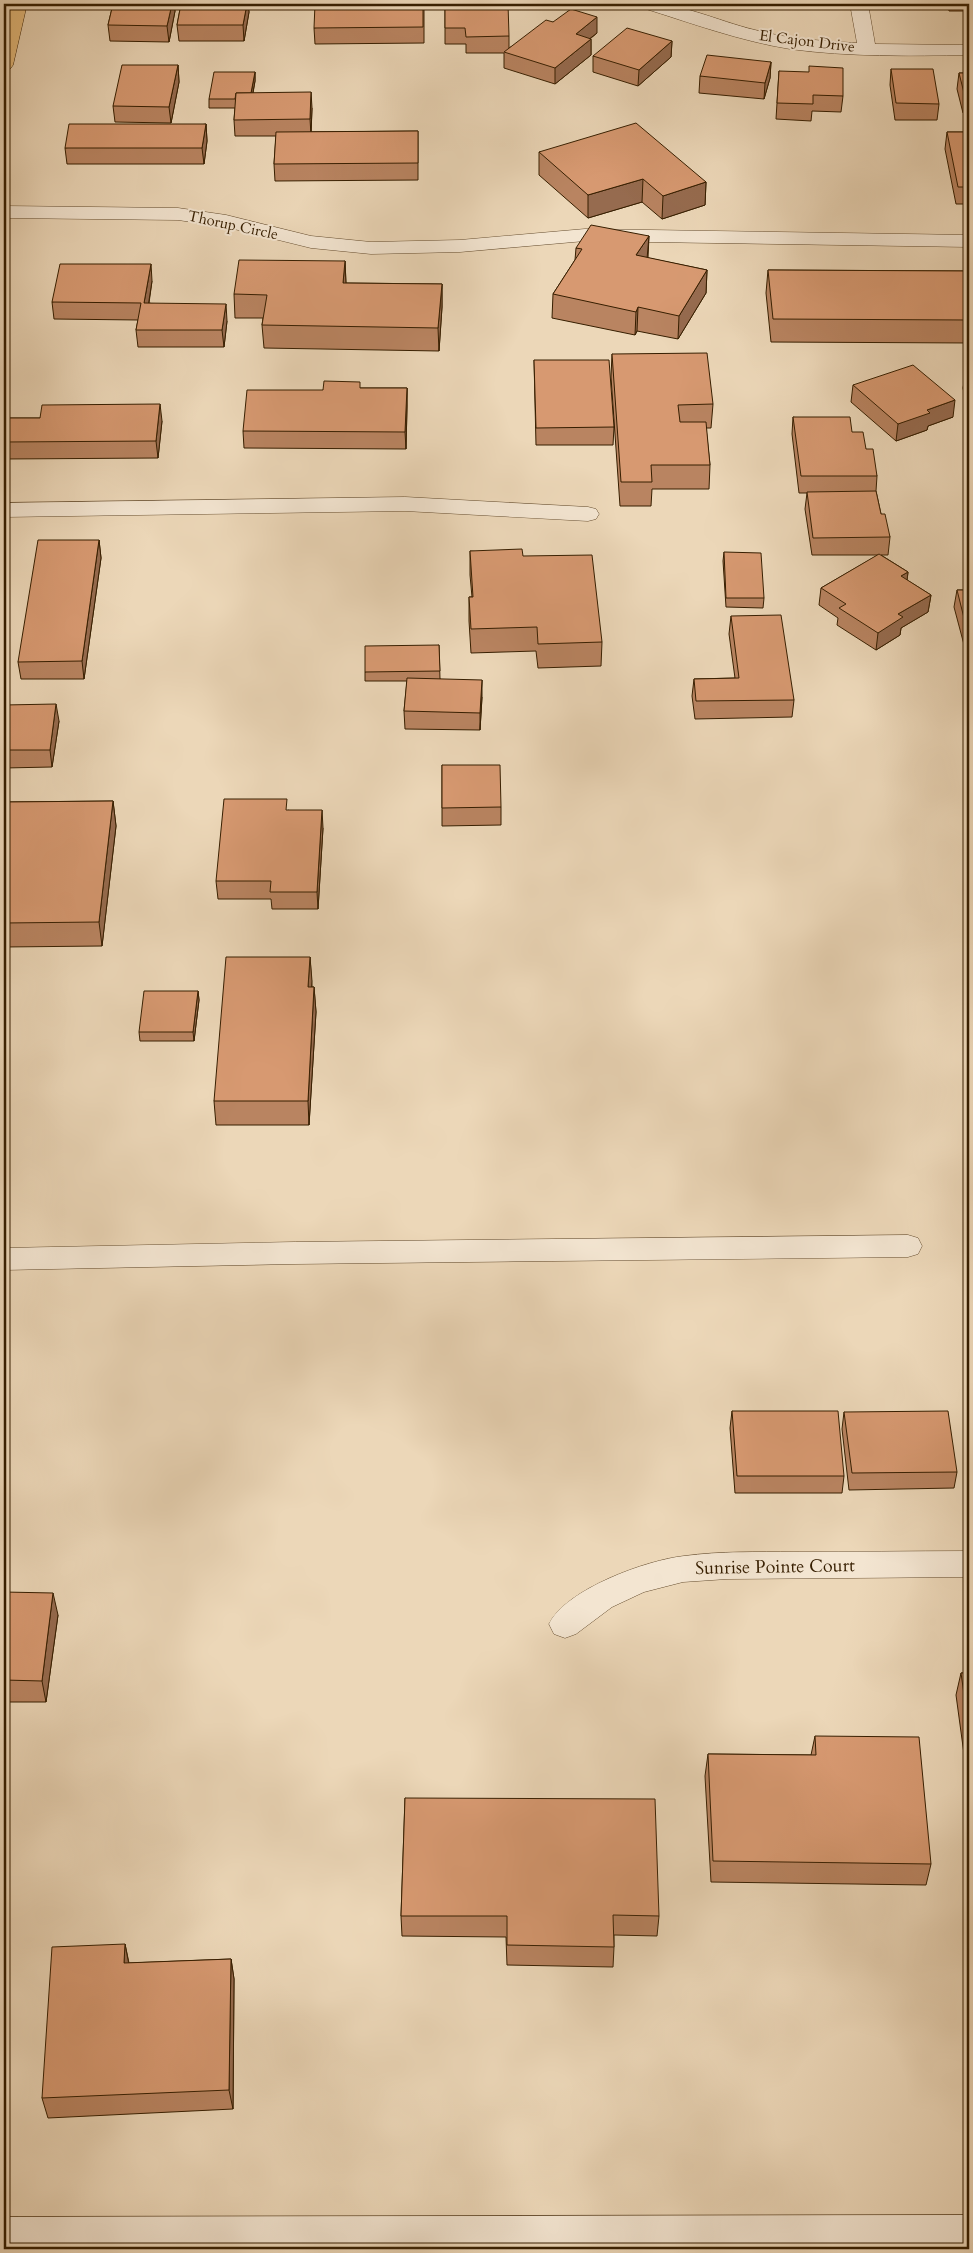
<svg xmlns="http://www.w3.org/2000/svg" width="973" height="2253" font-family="Cardo,serif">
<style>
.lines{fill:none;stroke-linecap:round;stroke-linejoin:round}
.minor-casing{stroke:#644c2e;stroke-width:1}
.major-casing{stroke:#361e00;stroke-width:1}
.minor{fill:#f3e5d1;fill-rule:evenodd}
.major{fill:#e6bc7c;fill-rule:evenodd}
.wall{fill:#b98461;stroke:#361e00}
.shaded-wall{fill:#966b4f;stroke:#361e00}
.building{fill:#d79971;stroke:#361e00}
.labels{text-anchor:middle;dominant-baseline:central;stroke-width:4;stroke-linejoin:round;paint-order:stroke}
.far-street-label{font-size:15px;fill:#361e00;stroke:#f3e5d1}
.street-label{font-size:18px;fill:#361e00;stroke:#f3e5d1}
</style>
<rect width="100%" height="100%" fill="#ecd7b8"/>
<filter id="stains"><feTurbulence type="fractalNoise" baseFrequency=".004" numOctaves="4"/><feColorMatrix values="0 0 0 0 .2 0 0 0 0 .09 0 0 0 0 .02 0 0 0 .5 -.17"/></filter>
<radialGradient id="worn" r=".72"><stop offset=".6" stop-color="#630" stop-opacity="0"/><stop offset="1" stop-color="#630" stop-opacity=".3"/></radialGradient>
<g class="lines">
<!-- minor casing -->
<g class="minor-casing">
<g id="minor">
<path d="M640,4C679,1 717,21 755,30C788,39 822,41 857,43L850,4H868L875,44L969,45V55C910,56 849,57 790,49C740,41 691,23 643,8Z"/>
<polygon points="4,206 178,208 226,215 311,236 371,242 460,240 585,229 969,235 969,247 585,241 460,252 371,254 311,248 226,227 178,220 4,218"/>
<polygon points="405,497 588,507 596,509 599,514 596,519 588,521 405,511 4,517 4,503"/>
<polygon points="908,1235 918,1238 922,1246 918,1254 908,1257 295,1264 4,1270 4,1248 295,1242"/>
<path d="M969,1551V1577L727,1579L683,1582L644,1592L612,1607L576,1634L565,1638L554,1634L549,1624C566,1589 647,1560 684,1556C720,1551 758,1552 794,1552C853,1552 911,1551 969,1551Z"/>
<polygon points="969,2215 969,2249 4,2249 4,2217"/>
</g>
</g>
<!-- major casing -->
<g class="major-casing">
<polygon id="major" points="9,4 27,4 13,65 10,69 4,70 4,27"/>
</g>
<!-- minor -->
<use href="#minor" class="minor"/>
<!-- major -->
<use href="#major" class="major"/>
</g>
<!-- wall -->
<g class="wall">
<polygon points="113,4 174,4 175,11 169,42 110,41 108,25"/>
<polygon points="181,4 248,4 249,12 244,41 179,41 177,25"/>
<polygon points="424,4 424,43 315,44 314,28"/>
<polygon points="445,4 509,36 509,48 553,22 597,33 590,39 591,39 591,55 555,84 504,68 504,53 466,53 466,44 445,44"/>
<polygon points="948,4 969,4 969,11 949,11"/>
<polygon points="672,41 671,57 638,86 593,72 593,56"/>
<polygon points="771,62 770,78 764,99 699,93 700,76"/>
<polygon points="178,65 179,82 171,123 115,122 113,106"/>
<polygon points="891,69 939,104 937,120 895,120 890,85"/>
<polygon points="779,71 843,96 841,112 812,111 811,121 776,119"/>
<polygon points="255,72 255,81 253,93 312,108 311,132 418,131 418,180 275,181 274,164 276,136 235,136 234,120 235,108 209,108 209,99"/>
<polygon points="959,73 969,73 969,113 963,113 957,89"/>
<polygon points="206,124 207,141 204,164 67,164 65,148"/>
<polygon points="947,132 969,132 969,204 956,204 945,149"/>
<polygon points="539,152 706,182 705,205 662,219 642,202 588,218 539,175"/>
<polygon points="649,236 648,258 707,270 706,293 678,339 637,331 635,335 552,318 553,294 575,260 576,248"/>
<polygon points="345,261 346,283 442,284 442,307 439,351 264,348 262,325 263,318 235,318 234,294"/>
<polygon points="768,270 969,271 969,343 771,342 766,293"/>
<polygon points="152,281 149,303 227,321 224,347 138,347 136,330 138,320 54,319 52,302"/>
<polygon points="612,354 713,404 711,428 706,428 710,465 709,489 652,489 651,506 620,506 611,377"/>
<polygon points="534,360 614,427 613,445 536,445"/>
<polygon points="966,371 969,371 969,420 963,388"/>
<polygon points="853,385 953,417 928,426 927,430 896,441 851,402"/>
<polygon points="361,388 407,388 407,406 406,449 244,448 243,431 323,390"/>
<polygon points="793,417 852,432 866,449 877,476 876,491 881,514 890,537 888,555 881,555 908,572 907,580 931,595 928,612 901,628 900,635 876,650 837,625 838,618 819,605 821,588 878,555 812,555 805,509 807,493 799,493 792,434"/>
<polygon points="4,418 40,418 162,421 158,458 4,459"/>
<polygon points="99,540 101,558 84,679 21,679 18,662"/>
<polygon points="470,551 523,556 602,642 601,666 538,668 536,651 471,653 469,621 469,597 472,597 470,575"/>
<polygon points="724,552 764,598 763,608 726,607 723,561"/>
<polygon points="957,590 969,590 969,656 967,656 954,607"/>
<polygon points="731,616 794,700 792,717 695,719 692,696 694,679 735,678 729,634"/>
<polygon points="439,645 440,679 482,697 480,730 405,729 404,711 407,681 365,681 365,672"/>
<polygon points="4,705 59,721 52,767 4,768"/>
<polygon points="442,765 501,807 501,825 442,826"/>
<polygon points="113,801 116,826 102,946 4,947 4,802"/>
<polygon points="288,810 323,828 318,909 272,909 271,899 218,899 216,881"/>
<polygon points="310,957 312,987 314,987 316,1012 309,1125 216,1125 214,1101"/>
<polygon points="198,991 199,1000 194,1041 140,1041 139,1032"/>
<polygon points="4,1406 9,1422 6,1449 4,1449"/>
<polygon points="732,1411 844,1476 842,1493 735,1493 730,1428"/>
<polygon points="844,1412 957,1472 954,1488 849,1490 842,1429"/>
<polygon points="4,1592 58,1615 46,1702 4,1702"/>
<polygon points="961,1673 969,1673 969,1791 956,1695"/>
<polygon points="815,1736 931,1864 926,1885 711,1882 705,1776 708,1754 811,1755"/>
<polygon points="405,1798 659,1916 657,1936 614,1935 614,1947 613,1967 507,1965 506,1937 402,1936 401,1916"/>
<polygon points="125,1944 129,1963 231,1959 234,1979 233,2109 48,2118 42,2098"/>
</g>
<!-- shaded-wall -->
<g class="shaded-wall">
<polygon points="172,4 174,4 175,11 169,42 167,26"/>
<polygon points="247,4 248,4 249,12 244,41 243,25"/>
<polygon points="597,17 597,33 575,50 576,34"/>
<polygon points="591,39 591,55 555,84 555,68"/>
<polygon points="672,41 671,57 638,86 639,70"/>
<polygon points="771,62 770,78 764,99 765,83"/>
<polygon points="178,65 179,82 171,123 169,107"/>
<polygon points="255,72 255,81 250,108 250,99"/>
<polygon points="311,92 312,108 311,135 310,119"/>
<polygon points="206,124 207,141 204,164 202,148"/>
<polygon points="643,179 642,202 588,218 588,195"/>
<polygon points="706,182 705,205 662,219 663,196"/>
<polygon points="649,236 647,259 636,255"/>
<polygon points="345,261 346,285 343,283"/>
<polygon points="151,264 152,281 146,320 144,303"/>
<polygon points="707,270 706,293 678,339 679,316"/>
<polygon points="442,284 442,307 439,351 438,328"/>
<polygon points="226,304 227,321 224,347 222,330"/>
<polygon points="638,307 637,331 635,335 636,312"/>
<polygon points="407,388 407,406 406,449 405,432"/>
<polygon points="955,400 953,417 928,426 927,430 896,441 898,424 927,410"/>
<polygon points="160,404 162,421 158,458 156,441"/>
<polygon points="99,540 101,558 84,679 82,661"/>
<polygon points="908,572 906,589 901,576"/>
<polygon points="931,595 928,612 901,628 900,635 876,650 878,633 898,614"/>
<polygon points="482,680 482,697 480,730 480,713"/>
<polygon points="56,704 59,721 52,767 50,750"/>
<polygon points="113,801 116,826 102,946 99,922"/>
<polygon points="322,810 323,828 318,909 317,892"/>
<polygon points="310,957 312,981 310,1012 308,987"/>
<polygon points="314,987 316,1012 309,1125 308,1101"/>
<polygon points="198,991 199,1000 194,1041 193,1032"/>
<polygon points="5,1405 9,1422 6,1449 4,1439 4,1418"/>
<polygon points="53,1593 58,1615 46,1702 42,1681"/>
<polygon points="125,1944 129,1965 124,1963"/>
<polygon points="231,1959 234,1979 233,2109 229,2090"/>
</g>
<!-- building -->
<g class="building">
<polygon points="113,4 172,4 167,26 108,25"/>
<polygon points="181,4 247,4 243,25 177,25"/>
<polygon points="315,4 423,4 423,27 314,28"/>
<polygon points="445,4 508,4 509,36 466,37 465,28 445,28"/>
<polygon points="571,9 597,17 576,34 591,39 555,68 504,52 546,20 553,22"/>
<polygon points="627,28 672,41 639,70 593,56"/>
<polygon points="707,55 771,62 765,83 700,76"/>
<polygon points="122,65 178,65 169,107 113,106"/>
<polygon points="809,66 843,68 843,96 813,95 813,104 777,103 779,71 809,72"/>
<polygon points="891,69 933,69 939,104 896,103"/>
<polygon points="214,72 255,72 251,93 236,93 235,99 209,99"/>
<polygon points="959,73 969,73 969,97 965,97"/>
<polygon points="311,92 310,119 234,120 236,93"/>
<polygon points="636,123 706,182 663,196 643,179 588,195 539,152"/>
<polygon points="69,124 206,124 202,148 65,148"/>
<polygon points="418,131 418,163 274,164 276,132"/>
<polygon points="947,132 969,132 969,187 958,187"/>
<polygon points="591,225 649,236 636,255 707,270 679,316 638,307 636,312 553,294 582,249 576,248"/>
<polygon points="239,260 345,261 343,283 442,284 438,328 262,325 267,295 234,294"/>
<polygon points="60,264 151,264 144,303 226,304 222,330 136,330 141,303 52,302"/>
<polygon points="768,270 969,271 969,320 773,319"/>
<polygon points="707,353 713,404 678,405 680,422 706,422 710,465 651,465 652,482 621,482 612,354"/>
<polygon points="534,360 609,360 614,427 536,428"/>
<polygon points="913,365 955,400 927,410 930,413 898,424 853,385"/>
<polygon points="966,371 969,371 969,389"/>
<polygon points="324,381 360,382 360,388 407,388 405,432 243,431 247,390 323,390"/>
<polygon points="160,404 156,441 4,442 4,418 40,418 42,405"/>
<polygon points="793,417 850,417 852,432 863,432 866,449 873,449 877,476 801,476"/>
<polygon points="876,491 881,514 885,514 890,537 813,538 807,492"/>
<polygon points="38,540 99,540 82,661 18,662"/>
<polygon points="522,549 523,556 592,555 602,642 538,644 537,627 471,629 469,597 473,597 470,551"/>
<polygon points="724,552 761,553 764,598 726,598"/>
<polygon points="879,554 908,572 901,576 931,595 898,614 903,617 878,633 839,608 846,604 821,588"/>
<polygon points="957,590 969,590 969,638"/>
<polygon points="781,615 794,700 696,701 694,679 739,678 731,616"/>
<polygon points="439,645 440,671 365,672 365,646"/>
<polygon points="407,678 482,680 480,713 404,711"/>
<polygon points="56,704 50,750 4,750 4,705"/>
<polygon points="442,765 500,765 501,807 442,808"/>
<polygon points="224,799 287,799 286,810 322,810 317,892 270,892 271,881 216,881"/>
<polygon points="113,801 99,922 4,923 4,802"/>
<polygon points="226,957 310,957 308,987 314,987 308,1101 214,1101"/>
<polygon points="144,991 198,991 193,1032 139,1032"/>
<polygon points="5,1405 4,1418 4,1406"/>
<polygon points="732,1411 838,1411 844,1476 737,1476"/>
<polygon points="948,1411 957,1472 852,1473 844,1412"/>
<polygon points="4,1592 53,1593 42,1681 4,1680"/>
<polygon points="961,1673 969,1673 969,1730"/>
<polygon points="815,1736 919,1737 931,1864 713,1861 708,1754 816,1755"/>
<polygon points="405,1798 655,1799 659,1916 613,1915 614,1947 507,1945 507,1916 401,1916"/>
<polygon points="125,1944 124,1963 231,1959 229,2090 42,2098 52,1947"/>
<polygon points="403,2244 403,2249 4,2249 4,2245"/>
</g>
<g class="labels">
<!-- far-street labels -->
<g class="far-street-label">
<text transform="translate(807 41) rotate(7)">El Cajon Drive</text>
<text transform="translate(233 225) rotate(12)">Thorup Circle</text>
</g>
<!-- street labels -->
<g class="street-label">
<text transform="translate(775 1567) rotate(-1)">Sunrise Pointe Court</text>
</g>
</g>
<!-- margin -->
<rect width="973" height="2253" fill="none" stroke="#ecd7b8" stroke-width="20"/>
<rect x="5" y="5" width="963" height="2243" fill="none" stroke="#361e00" stroke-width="2.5"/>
<rect x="10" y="10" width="953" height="2233" fill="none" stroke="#361e00"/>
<rect width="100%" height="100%" filter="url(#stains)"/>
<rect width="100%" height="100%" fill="url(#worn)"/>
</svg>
